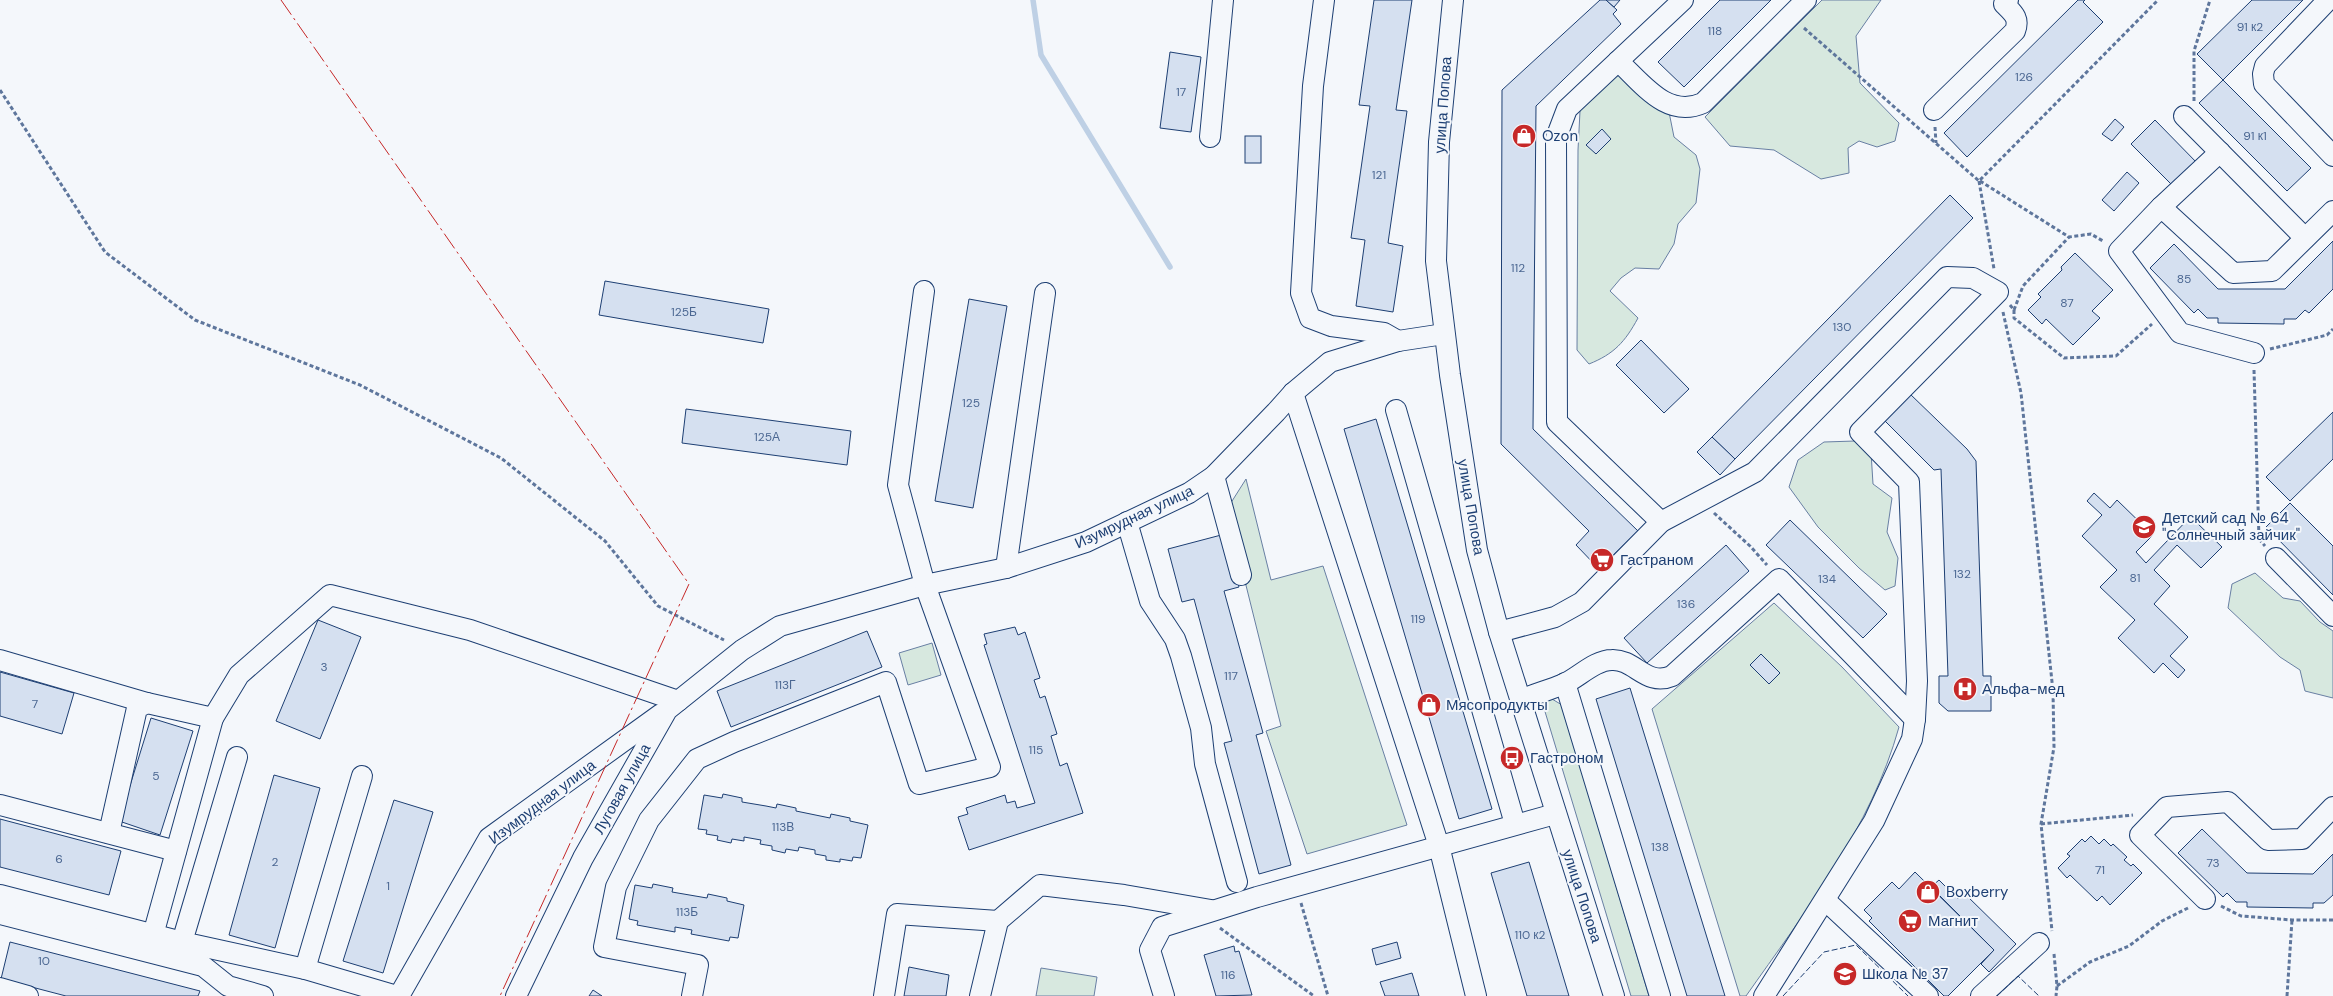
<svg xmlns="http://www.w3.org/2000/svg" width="2333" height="996" font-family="'DM Sans',sans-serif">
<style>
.green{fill:#d7e8df;stroke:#687fa3}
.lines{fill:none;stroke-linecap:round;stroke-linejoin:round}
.stream{stroke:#bed0e5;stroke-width:5.5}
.building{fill:#d5e0f0;stroke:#1d3f73}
.minor-casing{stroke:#1d3f73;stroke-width:22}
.path{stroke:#5e769c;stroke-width:3;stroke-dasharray:4 2.5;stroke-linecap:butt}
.minor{stroke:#f4f7fb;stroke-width:20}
.fence{stroke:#1d3f73;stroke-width:1;stroke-dasharray:6 2.5;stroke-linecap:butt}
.power{stroke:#c62828;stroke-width:1;stroke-dasharray:18 4 2.5 4;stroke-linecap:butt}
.labels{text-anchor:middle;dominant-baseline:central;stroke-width:4;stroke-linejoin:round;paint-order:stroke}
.number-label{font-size:12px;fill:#4b6792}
.street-label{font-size:15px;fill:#1d3f73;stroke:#f4f7fb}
.poi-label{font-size:15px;fill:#1d3f73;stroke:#f4f7fb;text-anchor:start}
</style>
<rect width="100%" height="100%" fill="#f4f7fb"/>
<!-- green -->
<g class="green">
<polygon points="1822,0 1881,0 1856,36 1860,83 1899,123 1895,141 1877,147 1859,141 1848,148 1849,173 1821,179 1774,150 1730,146 1705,117"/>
<path d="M1622,72L1669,112L1674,137L1696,155L1700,169L1696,203L1678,224L1674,244L1659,269L1635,268L1621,278L1610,291L1638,318C1625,342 1614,354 1589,364L1577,350L1578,150L1580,111L1600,90Z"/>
<polygon points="1855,441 1871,452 1873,484 1892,498 1887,532 1898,558 1895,586 1885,590 1859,568 1818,527 1789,487 1798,460 1824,442"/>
<polygon points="1246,479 1271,580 1323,566 1407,825 1307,854 1266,731 1281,726 1227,509"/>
<polygon points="2255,573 2283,598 2300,601 2320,622 2333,631 2333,698 2305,691 2300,670 2280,657 2228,608 2232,584"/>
<path d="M1774,603L1842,667L1899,727C1871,828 1805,912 1746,996H1740L1652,709Z"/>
<polygon points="932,643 941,675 908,685 899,653"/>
<polygon points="1552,699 1562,705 1649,996 1631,996 1543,705 1545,700"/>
<polygon points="1041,968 1097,977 1094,996 1036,996"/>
</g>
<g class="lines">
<!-- stream -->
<polyline class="stream" points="1033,0 1041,55 1170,267"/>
</g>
<!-- building -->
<g class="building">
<polygon points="1374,0 1412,0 1396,110 1407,111 1388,243 1403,246 1393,312 1356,306 1365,240 1351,238 1370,106 1359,105"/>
<polygon points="1600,0 1606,0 1617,10 1613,14 1621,24 1536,106 1533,429 1638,531 1599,569 1576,545 1589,531 1501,444 1502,90"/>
<polygon points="1606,0 1620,0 1614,7"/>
<polygon points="1720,0 1771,0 1684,87 1658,62"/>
<polygon points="2078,0 2085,0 2083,2 2103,22 1967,157 1944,133"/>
<polygon points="2252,0 2303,0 2223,80 2197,54"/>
<polygon points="1170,52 1201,57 1191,132 1160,128"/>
<polygon points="2223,80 2311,168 2287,191 2199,103"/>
<polygon points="2115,119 2124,127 2112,141 2102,134"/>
<polygon points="2155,120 2200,166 2176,189 2131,144"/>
<polygon points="1602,129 1611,139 1596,154 1586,145"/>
<rect x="1245" y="136" width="16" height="27"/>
<polygon points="2127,172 2139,183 2114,211 2102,200"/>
<polygon points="1950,195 1973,218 1735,459 1712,437"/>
<polygon points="2333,241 2333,289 2309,313 2305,310 2296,319 2284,319 2284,324 2218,323 2218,318 2207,318 2198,309 2194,313 2150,268 2174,244 2218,289 2285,289"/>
<polygon points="2075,253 2113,290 2092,311 2100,318 2073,345 2046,319 2042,324 2028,310 2041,297 2038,294 2062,270 2061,267"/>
<polygon points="605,281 769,309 763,343 599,315"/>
<polygon points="969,299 1007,306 973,508 935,501"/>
<polygon points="1641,340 1689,389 1664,413 1616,365"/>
<polygon points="1909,393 1967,449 1976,461 1983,676 1991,676 1991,711 1948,711 1939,703 1939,676 1948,676 1941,469 1934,470 1883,419"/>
<polygon points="686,409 851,431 847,465 682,443"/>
<polygon points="2333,412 2333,459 2290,501 2266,477"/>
<polygon points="1376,419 1492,809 1459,819 1344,429"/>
<polygon points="1712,437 1735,459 1720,475 1697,452"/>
<polygon points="2094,493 2110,508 2117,500 2153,535 2136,552 2146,563 2192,515 2199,521 2197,523 2222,547 2201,568 2177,545 2154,570 2170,586 2154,604 2188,637 2170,656 2185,670 2178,678 2163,663 2154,673 2118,638 2135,620 2100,587 2117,570 2082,536 2102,515 2087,501"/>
<polygon points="2290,503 2333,546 2333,595 2266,527"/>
<polygon points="1790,520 1887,614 1863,638 1766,545"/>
<polygon points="1225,534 1239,587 1224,591 1263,733 1256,735 1291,865 1259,874 1224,743 1232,741 1194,599 1182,602 1168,549"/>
<polygon points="1726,545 1749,571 1647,663 1624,638"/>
<polygon points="318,620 361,637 320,739 276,721"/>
<polygon points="1015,627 1018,635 1025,632 1040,678 1034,680 1040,698 1045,696 1057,734 1051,736 1060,766 1067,763 1083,813 969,850 958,817 968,814 966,808 1005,795 1007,803 1015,801 1017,808 1035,803 984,645 987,644 984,634"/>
<polygon points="867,631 882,667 731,727 717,691"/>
<polygon points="1761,654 1780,673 1769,684 1750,665"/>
<polygon points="0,672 74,693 62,734 0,716"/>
<polygon points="1630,688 1725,996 1687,996 1596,699"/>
<polygon points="151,718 193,731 160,835 119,821"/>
<polygon points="274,775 320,788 275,948 229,935"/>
<polygon points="723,794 742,798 742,802 766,806 776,808 777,804 796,808 796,811 830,818 831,814 850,818 850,821 868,825 861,858 853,857 852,861 840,859 840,862 826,860 826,856 815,854 815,850 799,847 798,851 786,849 785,853 772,850 772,846 760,844 761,840 744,837 744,841 732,839 731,843 717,840 718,836 706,834 707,830 698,829 704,795 722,798"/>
<polygon points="394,800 433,812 383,973 343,961"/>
<polygon points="0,819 121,851 109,895 0,867"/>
<polygon points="2202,829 2247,873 2313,874 2333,854 2333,895 2324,903 2313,903 2313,908 2247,907 2247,902 2236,902 2227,893 2223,897 2178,853"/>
<polygon points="2091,836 2099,844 2104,839 2111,846 2113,844 2127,857 2124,860 2131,866 2133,864 2142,873 2110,905 2102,896 2097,901 2070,875 2067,878 2058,868 2070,856 2067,854 2082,839 2085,842"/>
<polygon points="1529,862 1569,996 1527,996 1491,873"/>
<polygon points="1915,872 1994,950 1948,996 1944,996 1869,921 1872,918 1864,910 1892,882 1899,889"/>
<polygon points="1939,880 1958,899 1964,893 2016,944 1989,972 1981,964 1994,950 1931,887"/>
<polygon points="653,884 673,888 672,892 707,898 708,894 727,898 727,901 744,905 738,938 730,937 729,941 691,934 692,930 675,927 675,932 637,925 638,921 629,919 635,885 652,888"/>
<polygon points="10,942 200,991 198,996 66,996 1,979"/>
<polygon points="1397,942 1401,958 1376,965 1372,949"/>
<polygon points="1234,946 1235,952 1239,951 1252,995 1216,996 1204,955"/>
<polygon points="909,967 949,975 946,996 904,996"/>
<polygon points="1412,973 1419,996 1385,996 1380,982"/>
<polygon points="593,990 602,996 589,996"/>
</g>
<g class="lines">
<!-- minor casing -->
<g class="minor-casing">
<g id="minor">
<polyline points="1324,0 1313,86 1301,293 1310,318 1331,326 1384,333 1398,341"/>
<polyline points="1453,0 1439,142 1436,261 1450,375 1477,550 1499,632 1614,996"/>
<polyline points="2328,0 2265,66 2263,74 2264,84 2333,156"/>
<path d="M1618,61C1643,84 1667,119 1703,103L1806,0"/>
<path d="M1934,110L2015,31C2020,18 2013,13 2004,4L2008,0"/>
<polyline points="2184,116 2305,238"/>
<polyline points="1210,137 1223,0"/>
<polyline points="2161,207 2220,152"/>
<polyline points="2254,353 2180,333 2119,251 2161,207 2233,273 2272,271 2333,211"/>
<polyline points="1293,393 1439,846 1476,996"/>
<polyline points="1396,410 1515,824"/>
<polyline points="1214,476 1241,575"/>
<polyline points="1127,522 1150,601 1175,639 1181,656 1201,728 1205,764 1237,882"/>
<polyline points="1661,522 1557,422 1556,138 1567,109 1683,0"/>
<polyline points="2276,558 2333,616"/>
<polyline points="1006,568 1045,293"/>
<polyline points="1499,632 1555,617 1582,602 1661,522 1755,472 1947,277 1973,278 1998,292 1860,432 1909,482 1917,681 1915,719 1912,739 1874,821 1764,996"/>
<polyline points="0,660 147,703"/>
<polyline points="1565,683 1660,996"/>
<path d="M1520,700C1535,694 1549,690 1564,684C1579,677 1595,660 1612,660C1635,659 1646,687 1672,676L1779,579L1915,719"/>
<polyline points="213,718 239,675 330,595 470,630 678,701"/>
<polyline points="237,757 182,942 305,969 397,996"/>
<polyline points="0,805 176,851"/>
<polyline points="109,833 137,708 147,703 213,718 153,935"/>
<polyline points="0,895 182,942"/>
<polyline points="2205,899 2140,835 2167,807 2228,802 2268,840 2302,839 2333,807"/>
<polyline points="1825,900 1928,996"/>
<polyline points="0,914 203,966 228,986 263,996"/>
<polyline points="305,969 362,776"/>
<polyline points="0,988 28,996"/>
<polyline points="399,996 489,838 661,714"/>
<polyline points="516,996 583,858 667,710 742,650 780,626 925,585 1006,568 1086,542 1189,493 1214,476 1276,412 1293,393 1330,362 1398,341 1444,334"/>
<polyline points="692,996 698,965 604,947 616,887 649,820 697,759 734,742 886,682 919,784 990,767 925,585 898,485 924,291"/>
<polyline points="884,996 897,914 998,921"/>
<polyline points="980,996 998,921 1040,885 1124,895 1211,910"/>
<polyline points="1164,996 1150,950 1162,927 1257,897 1555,814"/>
<polyline points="1981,996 2039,943"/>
</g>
</g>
<!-- path -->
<g class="path">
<polyline points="1804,28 1979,181 2158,0"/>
<polyline points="0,90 105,252 195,320 360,385 501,458 605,541 658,606 724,640"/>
<polyline points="2194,101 2194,51 2210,0"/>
<polyline points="1935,127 1936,143"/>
<polyline points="1979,181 1994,269"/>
<polyline points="1980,181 2069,237 2091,234 2103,241"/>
<polyline points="2010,305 2014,310 2014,318 2064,358 2116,356 2152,324"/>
<polyline points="2014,310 2023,286 2069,237"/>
<polyline points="2003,312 2021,393 2053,691 2054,747 2041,824 2052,931"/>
<polyline points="2270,349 2327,335 2333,329"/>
<polyline points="2254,370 2259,539 2265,546"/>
<polyline points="1714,513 1750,546 1767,565"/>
<polyline points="2041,824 2133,815"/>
<polyline points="1301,903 1328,996"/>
<polyline points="2221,906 2241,916 2292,920 2333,920"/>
<polyline points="1220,928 1314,996"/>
<polyline points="2054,954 2057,986 2056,996"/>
<polyline points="2057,986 2090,962 2129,946 2162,921 2188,908"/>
<polyline points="2287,996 2292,920"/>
</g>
<!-- minor -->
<use href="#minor" class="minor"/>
<!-- fence -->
<g class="fence">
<polyline points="1783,996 1824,952 1856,945 1908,996"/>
<polyline points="1997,996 2018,976 2039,996"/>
</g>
<!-- power -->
<polyline class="power" points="281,0 689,584 500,996"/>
</g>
<!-- icons -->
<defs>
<g id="shop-disc" transform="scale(1.25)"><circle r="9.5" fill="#c62828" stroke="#f4f7fb"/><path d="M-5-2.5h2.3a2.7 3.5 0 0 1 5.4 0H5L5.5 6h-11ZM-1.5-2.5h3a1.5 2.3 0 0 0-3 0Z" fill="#fff"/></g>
<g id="school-disc" transform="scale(1.25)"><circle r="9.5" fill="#c62828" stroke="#f4f7fb"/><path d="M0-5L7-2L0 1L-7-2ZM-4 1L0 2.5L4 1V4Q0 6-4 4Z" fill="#fff"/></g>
<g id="supermarket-disc" transform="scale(1.25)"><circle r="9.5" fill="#c62828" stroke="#f4f7fb"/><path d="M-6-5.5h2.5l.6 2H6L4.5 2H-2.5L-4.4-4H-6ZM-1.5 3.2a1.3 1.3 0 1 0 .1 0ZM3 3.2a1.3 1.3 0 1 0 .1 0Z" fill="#fff"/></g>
<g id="hospital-disc" transform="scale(1.25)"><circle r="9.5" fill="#c62828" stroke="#f4f7fb"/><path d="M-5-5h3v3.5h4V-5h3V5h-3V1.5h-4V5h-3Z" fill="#fff"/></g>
<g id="bus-disc" transform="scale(1.25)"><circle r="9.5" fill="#c62828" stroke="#f4f7fb"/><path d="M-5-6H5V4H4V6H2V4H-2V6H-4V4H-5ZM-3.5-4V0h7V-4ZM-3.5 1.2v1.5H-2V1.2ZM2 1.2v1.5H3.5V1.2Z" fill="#fff"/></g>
</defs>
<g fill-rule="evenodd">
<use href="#shop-disc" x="1524" y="136"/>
<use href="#school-disc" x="2144" y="527"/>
<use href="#supermarket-disc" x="1602" y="560"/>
<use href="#hospital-disc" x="1965" y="689"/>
<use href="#shop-disc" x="1429" y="705"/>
<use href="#bus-disc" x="1512" y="758"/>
<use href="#shop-disc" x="1928" y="892"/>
<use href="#supermarket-disc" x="1910" y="921"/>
<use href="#school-disc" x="1845" y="974"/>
</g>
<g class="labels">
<!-- number labels -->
<g class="number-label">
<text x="2250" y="27">91 к2</text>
<text x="1715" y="31">118</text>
<text x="2024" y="77">126</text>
<text x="1181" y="92">17</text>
<text x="2255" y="136">91 к1</text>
<text x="1379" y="175">121</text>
<text x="1518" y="268">112</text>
<text x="2184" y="279">85</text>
<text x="2067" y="303">87</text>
<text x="684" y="312">125Б</text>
<text x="1842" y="327">130</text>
<text x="971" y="403">125</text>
<text x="767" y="437">125А</text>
<text x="1962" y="574">132</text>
<text x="2135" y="578">81</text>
<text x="1827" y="579">134</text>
<text x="1686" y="604">136</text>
<text x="1418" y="619">119</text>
<text x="324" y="667">3</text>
<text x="1231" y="676">117</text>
<text x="785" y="685">113Г</text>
<text x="35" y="704">7</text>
<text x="1036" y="750">115</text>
<text x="156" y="776">5</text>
<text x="783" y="827">113В</text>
<text x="1660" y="847">138</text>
<text x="59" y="859">6</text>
<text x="275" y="862">2</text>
<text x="2213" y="863">73</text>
<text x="2100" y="870">71</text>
<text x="388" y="886">1</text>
<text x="687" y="912">113Б</text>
<text x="1530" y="935">110 к2</text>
<text x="44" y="961">10</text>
<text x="1228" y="975">116</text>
</g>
<!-- street labels -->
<g class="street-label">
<text transform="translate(1443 105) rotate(-86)">улица Попова</text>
<text transform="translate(1471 507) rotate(80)">улица Попова</text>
<text transform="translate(1134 517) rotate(-25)">Изумрудная улица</text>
<text transform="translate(622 789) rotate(-61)">Луговая улица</text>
<text transform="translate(542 802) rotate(-37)">Изумрудная улица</text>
<text transform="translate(1582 896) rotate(72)">улица Попова</text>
</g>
<!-- poi labels -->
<g class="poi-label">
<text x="1542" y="136">Ozon</text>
<text x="2162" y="518">Детский сад № 64<tspan x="2162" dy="17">"Солнечный зайчик"</tspan></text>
<text x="1620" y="560">Гастраном</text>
<text x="1982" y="689">Альфа-мед</text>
<text x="1446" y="705">Мясопродукты</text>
<text x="1530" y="758">Гастроном</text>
<text x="1946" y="892">Boxberry</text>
<text x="1928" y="921">Магнит</text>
<text x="1862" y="974">Школа № 37</text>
</g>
</g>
</svg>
